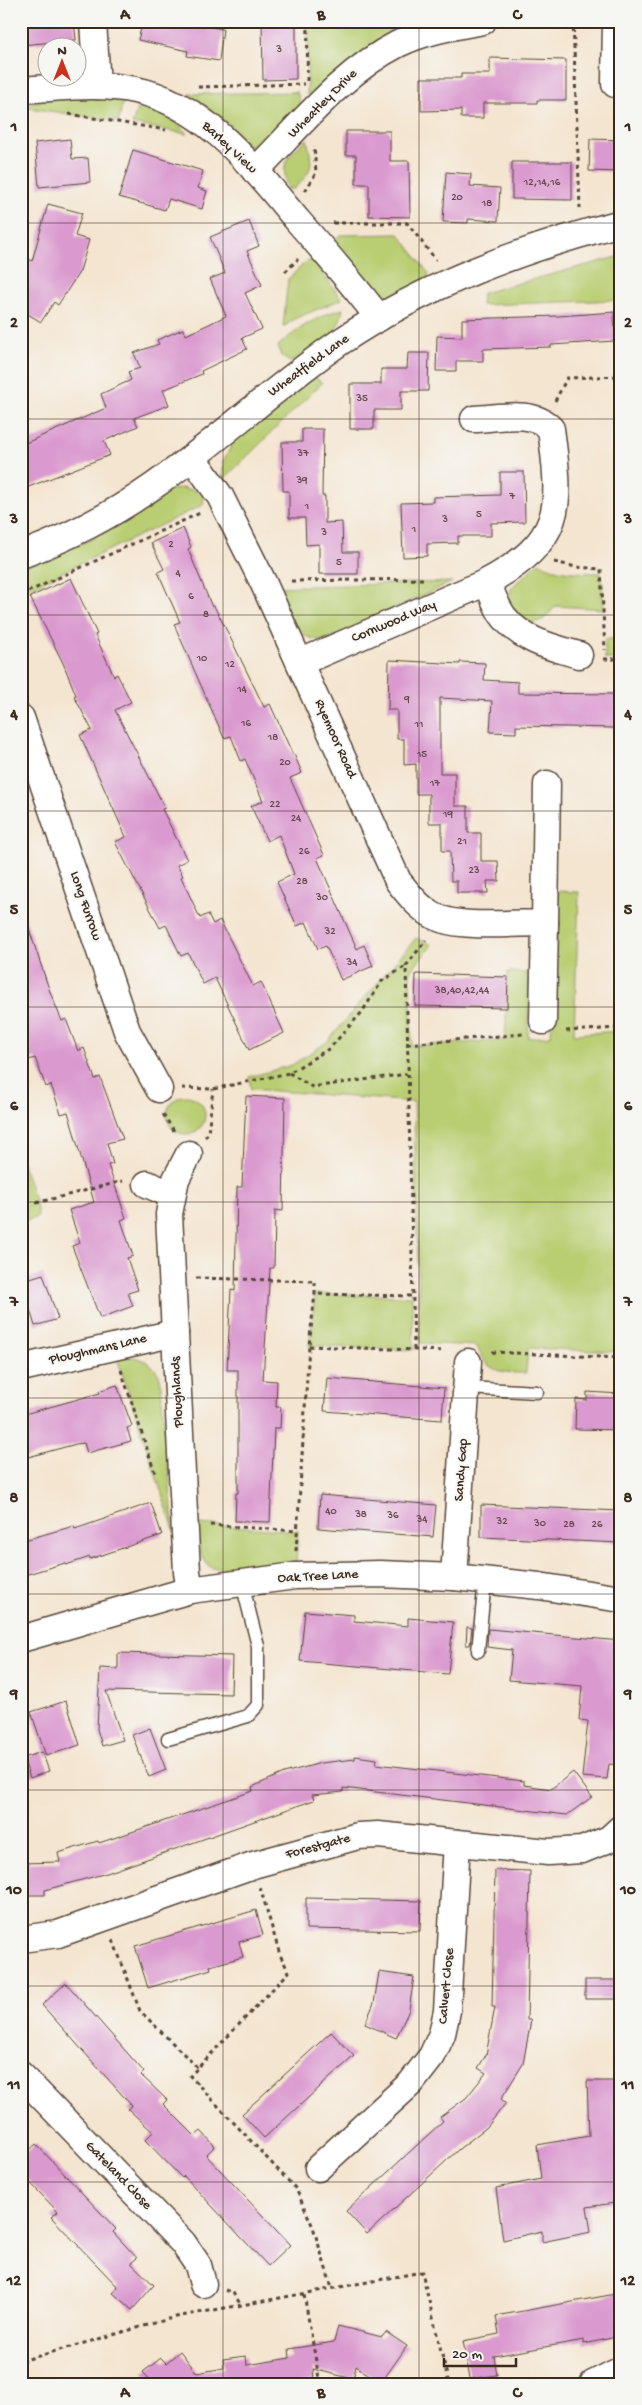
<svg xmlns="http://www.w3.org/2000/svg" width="642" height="2405" font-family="'Gochi Hand',sans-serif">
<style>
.green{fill:#b9ce72;stroke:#7a7c48}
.building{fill:#da99cf}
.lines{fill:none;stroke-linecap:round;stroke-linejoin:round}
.lane-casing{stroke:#574639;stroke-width:15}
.street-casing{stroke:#574639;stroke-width:29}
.path{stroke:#574639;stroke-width:3;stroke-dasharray:4 4;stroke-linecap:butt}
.lane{stroke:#fff;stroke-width:12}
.street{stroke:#fff;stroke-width:26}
.grid{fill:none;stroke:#3b2a1e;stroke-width:1;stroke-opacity:0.55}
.labels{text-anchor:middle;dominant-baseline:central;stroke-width:4;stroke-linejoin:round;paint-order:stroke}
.number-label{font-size:11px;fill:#63464a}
.street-label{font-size:14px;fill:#3b2a1e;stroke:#f6f6f2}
.neatline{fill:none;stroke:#3b2a1e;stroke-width:2}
.grid-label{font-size:16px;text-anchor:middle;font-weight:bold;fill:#3b2a1e}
</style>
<rect width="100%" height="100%" fill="#f6f6f2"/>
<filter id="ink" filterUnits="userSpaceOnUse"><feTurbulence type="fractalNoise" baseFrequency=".02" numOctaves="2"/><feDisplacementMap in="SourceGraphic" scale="10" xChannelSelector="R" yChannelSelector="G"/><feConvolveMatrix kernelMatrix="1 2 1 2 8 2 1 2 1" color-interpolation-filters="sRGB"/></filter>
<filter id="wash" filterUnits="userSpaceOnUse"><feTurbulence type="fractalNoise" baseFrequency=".0096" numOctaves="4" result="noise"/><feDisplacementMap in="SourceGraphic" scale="20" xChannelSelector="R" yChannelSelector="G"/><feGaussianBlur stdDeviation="1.12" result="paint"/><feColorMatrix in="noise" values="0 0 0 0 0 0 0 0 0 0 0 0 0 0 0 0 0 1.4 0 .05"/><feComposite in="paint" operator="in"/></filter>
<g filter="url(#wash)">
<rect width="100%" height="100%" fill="#f4e5d0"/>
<!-- green -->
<g class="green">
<polygon points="308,23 407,25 411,28 307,95"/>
<polygon points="297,92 302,107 264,144 241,146 229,132 231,126 189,94"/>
<polygon points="100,96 123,101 119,121 21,107 21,105 53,98"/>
<path d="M140,104C159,111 174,118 187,134L132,124Z"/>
<path d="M307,139C313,167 314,169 294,189H288C280,162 286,157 307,139Z"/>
<polygon points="399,234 429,274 426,284 389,298 374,296 332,249 333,241 340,235"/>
<polygon points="621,256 621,300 481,305 482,293"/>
<polygon points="307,261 313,261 342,299 296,318 283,327 288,279"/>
<path d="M343,309C337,341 317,346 290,362L281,356L278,346C297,329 318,315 343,309Z"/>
<polygon points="315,377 322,383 223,480 223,461 237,436"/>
<polygon points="182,488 196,491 204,497 203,505 21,592 21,569 92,539 167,490"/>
<path d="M539,562C558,574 579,572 601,573L604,609L556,606L544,619L529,625L507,603L512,587Z"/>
<path d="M452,582L340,634C335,636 327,640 321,640C294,640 285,607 275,587Z"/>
<rect x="605" y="639" width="16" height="20"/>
<path d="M558,891L579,892L574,1034L621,1031V1352L528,1348L526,1373C500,1373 486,1372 477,1346L420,1343L414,1102L251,1089L249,1077L292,1065L327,1042L416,938L432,945L410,971L412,1046L505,1040L508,972L529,973L528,1038L551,1036Z"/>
<circle cx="186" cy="1115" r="19"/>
<polygon points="21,1160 36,1203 38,1217 21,1223"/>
<polygon points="315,1294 412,1296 414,1350 309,1346"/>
<path d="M132,1357C146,1359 153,1364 160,1377L174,1530L117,1358Z"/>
<path d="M199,1524L298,1531L296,1562L227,1568H211C197,1554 198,1542 199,1524Z"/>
</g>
<g id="blocks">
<!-- building -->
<g class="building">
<polygon points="21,21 74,21 76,40 21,45"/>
<polygon points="143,21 172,21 223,29 219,61 187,56 188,51 138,40"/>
<polygon points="262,21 296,21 296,79 263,80"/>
<polygon points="490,58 566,60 566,100 537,100 537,103 483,103 483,118 461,118 461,110 421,111 421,78 461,78 461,74 490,74"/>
<polygon points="346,131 390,131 390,161 409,161 410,217 369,216 369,184 356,184 356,155 346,155"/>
<polygon points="70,139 72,159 88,158 90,182 39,187 35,143"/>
<polygon points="590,139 621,140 621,172 589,171"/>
<polygon points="133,150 203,171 198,188 207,191 202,209 169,199 165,210 119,197"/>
<polygon points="512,162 572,162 572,200 512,199"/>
<polygon points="446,172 471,174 470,186 500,188 498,221 468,219 468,223 443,222"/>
<polygon points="48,204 82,213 75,236 89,240 80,271 58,305 54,302 41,322 21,310 21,254 32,261"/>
<polygon points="249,221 259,246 247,251 262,285 245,293 262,329 242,338 247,349 201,371 202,374 163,390 169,405 134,418 138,426 104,441 110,455 21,490 21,445 106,408 101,394 131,380 128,372 140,368 134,353 159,344 157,340 183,329 186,335 226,316 210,279 225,273 210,237"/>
<polygon points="614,312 615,341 551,345 551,347 483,349 483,361 456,361 456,371 436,371 437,336 462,337 462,319 559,316"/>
<polygon points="408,353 429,353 428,391 401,391 401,410 374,410 374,429 350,429 350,384 381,384 381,369 407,369"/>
<polygon points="302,429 323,429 322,496 325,496 325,523 342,522 343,552 358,552 358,574 319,574 319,544 306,545 305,518 289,518 289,491 283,491 282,442 302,442"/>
<polygon points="500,472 524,472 525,522 491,523 491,536 458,536 458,543 427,544 427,556 403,557 401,503 433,502 433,497 500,495"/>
<polygon points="183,528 191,547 188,549 212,607 214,606 227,631 264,707 270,704 293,755 294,754 302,773 290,778 324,855 317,858 357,949 364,945 373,966 341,980 326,946 318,949 306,922 297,926 286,902 277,882 294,874 279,835 267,841 251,806 263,801 245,759 241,761 231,736 224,738 174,624 180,622 158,572 164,569 151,543"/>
<polygon points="71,578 97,634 95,635 114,676 117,674 131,702 115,710 165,808 162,809 187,860 177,865 183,876 181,877 200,918 208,914 213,924 220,920 253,986 261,982 284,1033 249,1050 215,978 203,984 188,953 181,956 166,925 160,928 115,842 126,837 80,735 92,730 74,696 76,695 63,663 30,597"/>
<polygon points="389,660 460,664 460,662 485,663 484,680 518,682 518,693 617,694 616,728 516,726 516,733 490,732 492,701 440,698 440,773 455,773 455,806 468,806 468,833 481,833 481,861 498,861 499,881 487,881 488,893 457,893 457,881 451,881 450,851 442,851 442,823 429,823 429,794 416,794 416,764 404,765 404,739 397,739 397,710 388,710"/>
<polygon points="21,917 25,917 50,992 62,1021 66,1019 78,1051 84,1048 95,1079 100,1077 123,1139 107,1143 113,1164 108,1165 126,1218 121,1220 133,1256 127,1258 138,1290 128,1293 133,1306 100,1318 72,1246 80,1243 69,1210 94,1202 68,1112 61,1114 51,1085 46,1087 35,1058 25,1061 21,1051"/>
<polygon points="416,974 508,977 507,1008 415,1006"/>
<polygon points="246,1096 285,1098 283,1211 275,1210 274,1268 270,1268 263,1380 277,1381 276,1407 281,1407 280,1428 274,1428 270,1522 235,1521 236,1493 238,1493 238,1370 227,1370 231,1290 235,1291 237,1187 242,1187"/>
<polygon points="43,1274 58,1319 35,1326 21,1281"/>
<polygon points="327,1378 444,1388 442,1420 324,1411"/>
<polygon points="117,1385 132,1426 127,1428 131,1441 87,1453 84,1443 76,1444 21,1459 21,1415 100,1393 99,1391"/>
<polygon points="587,1392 621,1394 621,1430 575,1429 576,1399 587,1400"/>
<polygon points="320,1495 436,1505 433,1537 318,1528"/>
<polygon points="151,1503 162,1535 90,1559 90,1557 66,1565 65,1563 21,1576 21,1541 74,1526 75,1529"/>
<polygon points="481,1505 621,1511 621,1543 481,1537"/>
<polygon points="305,1611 354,1615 354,1621 408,1626 408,1618 453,1622 448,1674 300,1661"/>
<polygon points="467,1627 472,1628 470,1645 466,1645"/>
<polygon points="488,1629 621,1641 621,1765 609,1764 607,1779 582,1777 588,1721 579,1720 582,1686 509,1680 512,1650 487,1647"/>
<polygon points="118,1653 232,1656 231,1694 106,1691 123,1740 102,1746 97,1729 100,1668 118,1669"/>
<polygon points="66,1701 80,1745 46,1756 31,1712"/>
<polygon points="150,1728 166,1770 149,1777 132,1735"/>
<polygon points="42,1752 49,1771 30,1778 23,1758"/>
<polygon points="355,1756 377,1759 376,1764 524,1781 524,1785 551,1789 573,1772 592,1797 567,1815 343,1788 343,1792 312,1795 314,1800 107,1873 45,1890 45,1895 21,1895 21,1863 60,1862 58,1853 98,1841 99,1843 253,1791 252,1787 284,1773 321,1763 355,1759"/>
<polygon points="495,1870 530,1871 527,2020 531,2020 523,2064 501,2099 506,2103 487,2127 459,2149 367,2234 346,2211 443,2121 440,2117 466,2098 486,2073 478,2068 486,2055 495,2007 492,2007"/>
<polygon points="306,1898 421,1901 420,1931 306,1929"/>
<polygon points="256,1910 263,1935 239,1942 243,1957 210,1966 211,1969 148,1988 135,1946"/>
<polygon points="379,1972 414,1977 409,2010 396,2038 365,2024 374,2003"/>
<rect x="585" y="1980" width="36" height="19"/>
<polygon points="66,1983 144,2072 141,2075 167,2100 163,2104 195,2136 201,2131 215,2146 206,2155 290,2245 268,2266 184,2176 182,2178 145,2140 153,2132 128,2109 132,2106 42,2005"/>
<polygon points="331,2032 354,2056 264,2138 242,2114"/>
<polygon points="587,2081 621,2081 621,2202 587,2207 591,2232 542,2242 542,2231 503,2240 496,2188 541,2179 537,2145 589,2136"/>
<polygon points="36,2144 116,2229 113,2232 137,2258 131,2263 154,2285 132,2310 113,2293 118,2287 51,2217 58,2212 21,2173 21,2158"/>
<polygon points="621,2293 621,2336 584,2344 584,2340 494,2356 497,2375 470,2379 463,2341 499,2334 496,2316"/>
<polygon points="338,2326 382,2337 386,2332 407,2346 381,2383 356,2366 353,2379 313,2369 314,2380 289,2384 141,2384 148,2378 143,2372 161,2358 166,2363 180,2351 197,2373 224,2368 223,2359 246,2356 247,2365 290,2358 289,2349 334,2342"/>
</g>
</g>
</g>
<g filter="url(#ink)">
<use href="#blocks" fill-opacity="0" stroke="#574639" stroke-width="1"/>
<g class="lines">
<!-- lane casing -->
<g class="lane-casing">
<g id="lane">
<polyline points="467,1388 537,1392"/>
<polyline points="478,1651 485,1580"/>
<polyline points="168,1739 248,1716 258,1705 258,1646 242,1583"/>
</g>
</g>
<!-- street casing -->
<g class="street-casing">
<g id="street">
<polyline points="93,21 97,86"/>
<polyline points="615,84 616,21"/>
<path d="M21,90C59,88 98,82 135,90C206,104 254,169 298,221C326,253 353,284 379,318"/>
<path d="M255,171C300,126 341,73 398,44C424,31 455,26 483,21"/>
<path d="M192,457L220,496L263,582L398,881C410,896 422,912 441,919C467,928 517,923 545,923L547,784"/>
<path d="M21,555C68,538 114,514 155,485C219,440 276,386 340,342C426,284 522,249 621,223"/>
<path d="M487,582C492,593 496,607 504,617C523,641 551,647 579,655"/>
<path d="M301,662L487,582C563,540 562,510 551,429C534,409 499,418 474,419"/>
<polyline points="21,718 127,1031 159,1089"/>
<polyline points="543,1021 545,923"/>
<polyline points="189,1154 176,1179 169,1214 187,1572 190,1590"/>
<polyline points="147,1184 172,1195"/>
<polyline points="21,1368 175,1333"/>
<polyline points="454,1577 468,1362"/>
<polyline points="21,1639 190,1590 295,1576 380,1574 454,1577 539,1586 621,1599"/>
<polyline points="21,1939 58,1934 253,1865 358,1836 378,1835 548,1852 582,1850 609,1839 621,1828"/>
<polyline points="21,2075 183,2243 198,2265 203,2284"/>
<polyline points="318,2168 411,2083 432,2056 442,2034 447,2011 457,1843"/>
<polyline points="593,2384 617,2372"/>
</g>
</g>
<!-- path -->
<g class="path">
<polyline points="573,21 580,208"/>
<polyline points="308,23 380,25"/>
<polyline points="307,81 308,21"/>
<polyline points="198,87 304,84"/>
<polyline points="69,114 166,130"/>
<polyline points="305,191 316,173 314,146"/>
<polyline points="333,223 407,223 436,260"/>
<polyline points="285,272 298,259"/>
<polyline points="555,401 567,378 621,376"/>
<polyline points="554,562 576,567 601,569 605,650"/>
<polyline points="291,581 427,579"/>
<polyline points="21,595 200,513"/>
<polyline points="604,659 621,659"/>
<polyline points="566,1031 621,1028"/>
<polyline points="407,1044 523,1034"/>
<polyline points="289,1073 312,1087 407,1074"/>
<polyline points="182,1088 213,1089 289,1073 330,1048 362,1012 382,981 406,966"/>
<polyline points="163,1114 176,1134"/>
<polyline points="205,1137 208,1134 213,1089"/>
<polyline points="36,1203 123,1181"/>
<polyline points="196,1278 315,1281 315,1294 412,1296"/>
<polyline points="309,1346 445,1351"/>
<polyline points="414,1350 406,966 426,940"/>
<polyline points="492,1352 621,1358"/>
<polyline points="121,1370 155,1473"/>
<polyline points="210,1525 298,1531"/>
<polyline points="296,1551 309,1346 315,1294"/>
<polyline points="260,1887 280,1955 289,1972 190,2076 296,2189 313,2227 332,2288"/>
<polyline points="113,1940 140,2011 198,2068"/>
<polyline points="225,2290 233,2293 241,2305"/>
<polyline points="304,2294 320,2384"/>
<polyline points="21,2361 176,2317 422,2272 449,2384"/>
</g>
<!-- lane -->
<use href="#lane" class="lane"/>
<!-- street -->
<use href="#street" class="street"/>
</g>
</g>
<!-- grid -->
<path class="grid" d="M223,21V2384M419,21V2384M21,223H621M21,419H621M21,615H621M21,811H621M21,1007H621M21,1202H621M21,1398H621M21,1594H621M21,1790H621M21,1986H621M21,2182H621"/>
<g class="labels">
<!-- number labels -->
<g class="number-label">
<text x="279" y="50">3</text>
<text x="542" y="183">12,14,16</text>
<text x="457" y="198">20</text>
<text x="487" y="204">18</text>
<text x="362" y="399">35</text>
<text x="303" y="454">37</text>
<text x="302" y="481">39</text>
<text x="512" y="497">7</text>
<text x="307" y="507">1</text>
<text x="479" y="515">5</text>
<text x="445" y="520">3</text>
<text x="414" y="530">1</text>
<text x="324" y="533">3</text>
<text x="171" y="545">2</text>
<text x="339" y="563">5</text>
<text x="178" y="574">4</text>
<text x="191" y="597">6</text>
<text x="206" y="615">8</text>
<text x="202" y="659">10</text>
<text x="230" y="665">12</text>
<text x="242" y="690">14</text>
<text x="407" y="700">9</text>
<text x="246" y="724">16</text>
<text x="419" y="725">11</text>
<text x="273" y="738">18</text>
<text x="422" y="755">15</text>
<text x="285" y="763">20</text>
<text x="435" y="784">17</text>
<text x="275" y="805">22</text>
<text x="448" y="815">19</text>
<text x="296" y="819">24</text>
<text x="462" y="842">21</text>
<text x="304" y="852">26</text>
<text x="474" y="871">23</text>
<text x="302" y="882">28</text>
<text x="322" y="898">30</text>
<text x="330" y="932">32</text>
<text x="352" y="963">34</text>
<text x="462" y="991">38,40,42,44</text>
<text x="331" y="1512">40</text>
<text x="361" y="1515">38</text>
<text x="393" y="1516">36</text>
<text x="422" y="1520">34</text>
<text x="502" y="1522">32</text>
<text x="540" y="1524">30</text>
<text x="569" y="1525">28</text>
<text x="597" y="1525">26</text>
</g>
<!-- street labels -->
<g class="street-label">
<text transform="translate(323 104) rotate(-45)">Wheatley Drive</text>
<text transform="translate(229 148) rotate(43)">Barley View</text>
<text transform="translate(309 366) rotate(-36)">Wheatfield Lane</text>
<text transform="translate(394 622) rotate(-23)">Cornwood Way</text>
<text transform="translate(335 739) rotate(66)">Ryemoor Road</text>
<text transform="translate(85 906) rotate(71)">Long Furrow</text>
<text transform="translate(98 1350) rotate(-13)">Ploughmans Lane</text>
<text transform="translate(178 1392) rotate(-93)">Ploughlands</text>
<text transform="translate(462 1470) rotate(-86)">Sandy Gap</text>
<text transform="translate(318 1577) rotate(-3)">Oak Tree Lane</text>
<text transform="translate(318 1847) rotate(-15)">Forestgate</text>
<text transform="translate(447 1986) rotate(-85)">Calvert Close</text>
<text transform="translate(118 2176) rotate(46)">Gateland Close</text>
</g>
</g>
<!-- margin -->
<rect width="642" height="2405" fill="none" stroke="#f6f6f2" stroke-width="55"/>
<!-- north arrow -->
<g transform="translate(62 62)"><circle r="24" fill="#f6f6f2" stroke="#aba49d"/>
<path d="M0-4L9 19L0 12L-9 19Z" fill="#c8321e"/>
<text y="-8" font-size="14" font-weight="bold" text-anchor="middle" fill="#3b2a1e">N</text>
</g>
<!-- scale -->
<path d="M444 2358v8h72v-8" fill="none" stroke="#3b2a1e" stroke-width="2.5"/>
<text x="452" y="2358" font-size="15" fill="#3b2a1e" stroke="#f6f6f2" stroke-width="4" paint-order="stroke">20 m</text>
<rect x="28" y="28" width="586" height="2350" class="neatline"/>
<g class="grid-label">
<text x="125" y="19">A</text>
<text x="321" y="19">B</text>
<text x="517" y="19">C</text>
<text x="14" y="131">1</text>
<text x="628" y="131">1</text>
<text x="14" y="327">2</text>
<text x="628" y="327">2</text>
<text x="14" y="523">3</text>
<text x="628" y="523">3</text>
<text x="14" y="719">4</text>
<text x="628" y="719">4</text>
<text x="14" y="914">5</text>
<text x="628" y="914">5</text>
<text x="14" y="1110">6</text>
<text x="628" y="1110">6</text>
<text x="14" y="1306">7</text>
<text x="628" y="1306">7</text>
<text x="14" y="1502">8</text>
<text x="628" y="1502">8</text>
<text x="14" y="1698">9</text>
<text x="628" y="1698">9</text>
<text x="14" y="1894">10</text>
<text x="628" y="1894">10</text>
<text x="14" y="2089">11</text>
<text x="628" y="2089">11</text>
<text x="14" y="2285">12</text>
<text x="628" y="2285">12</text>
<text x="125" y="2397">A</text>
<text x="321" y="2397">B</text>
<text x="517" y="2397">C</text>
</g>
</svg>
